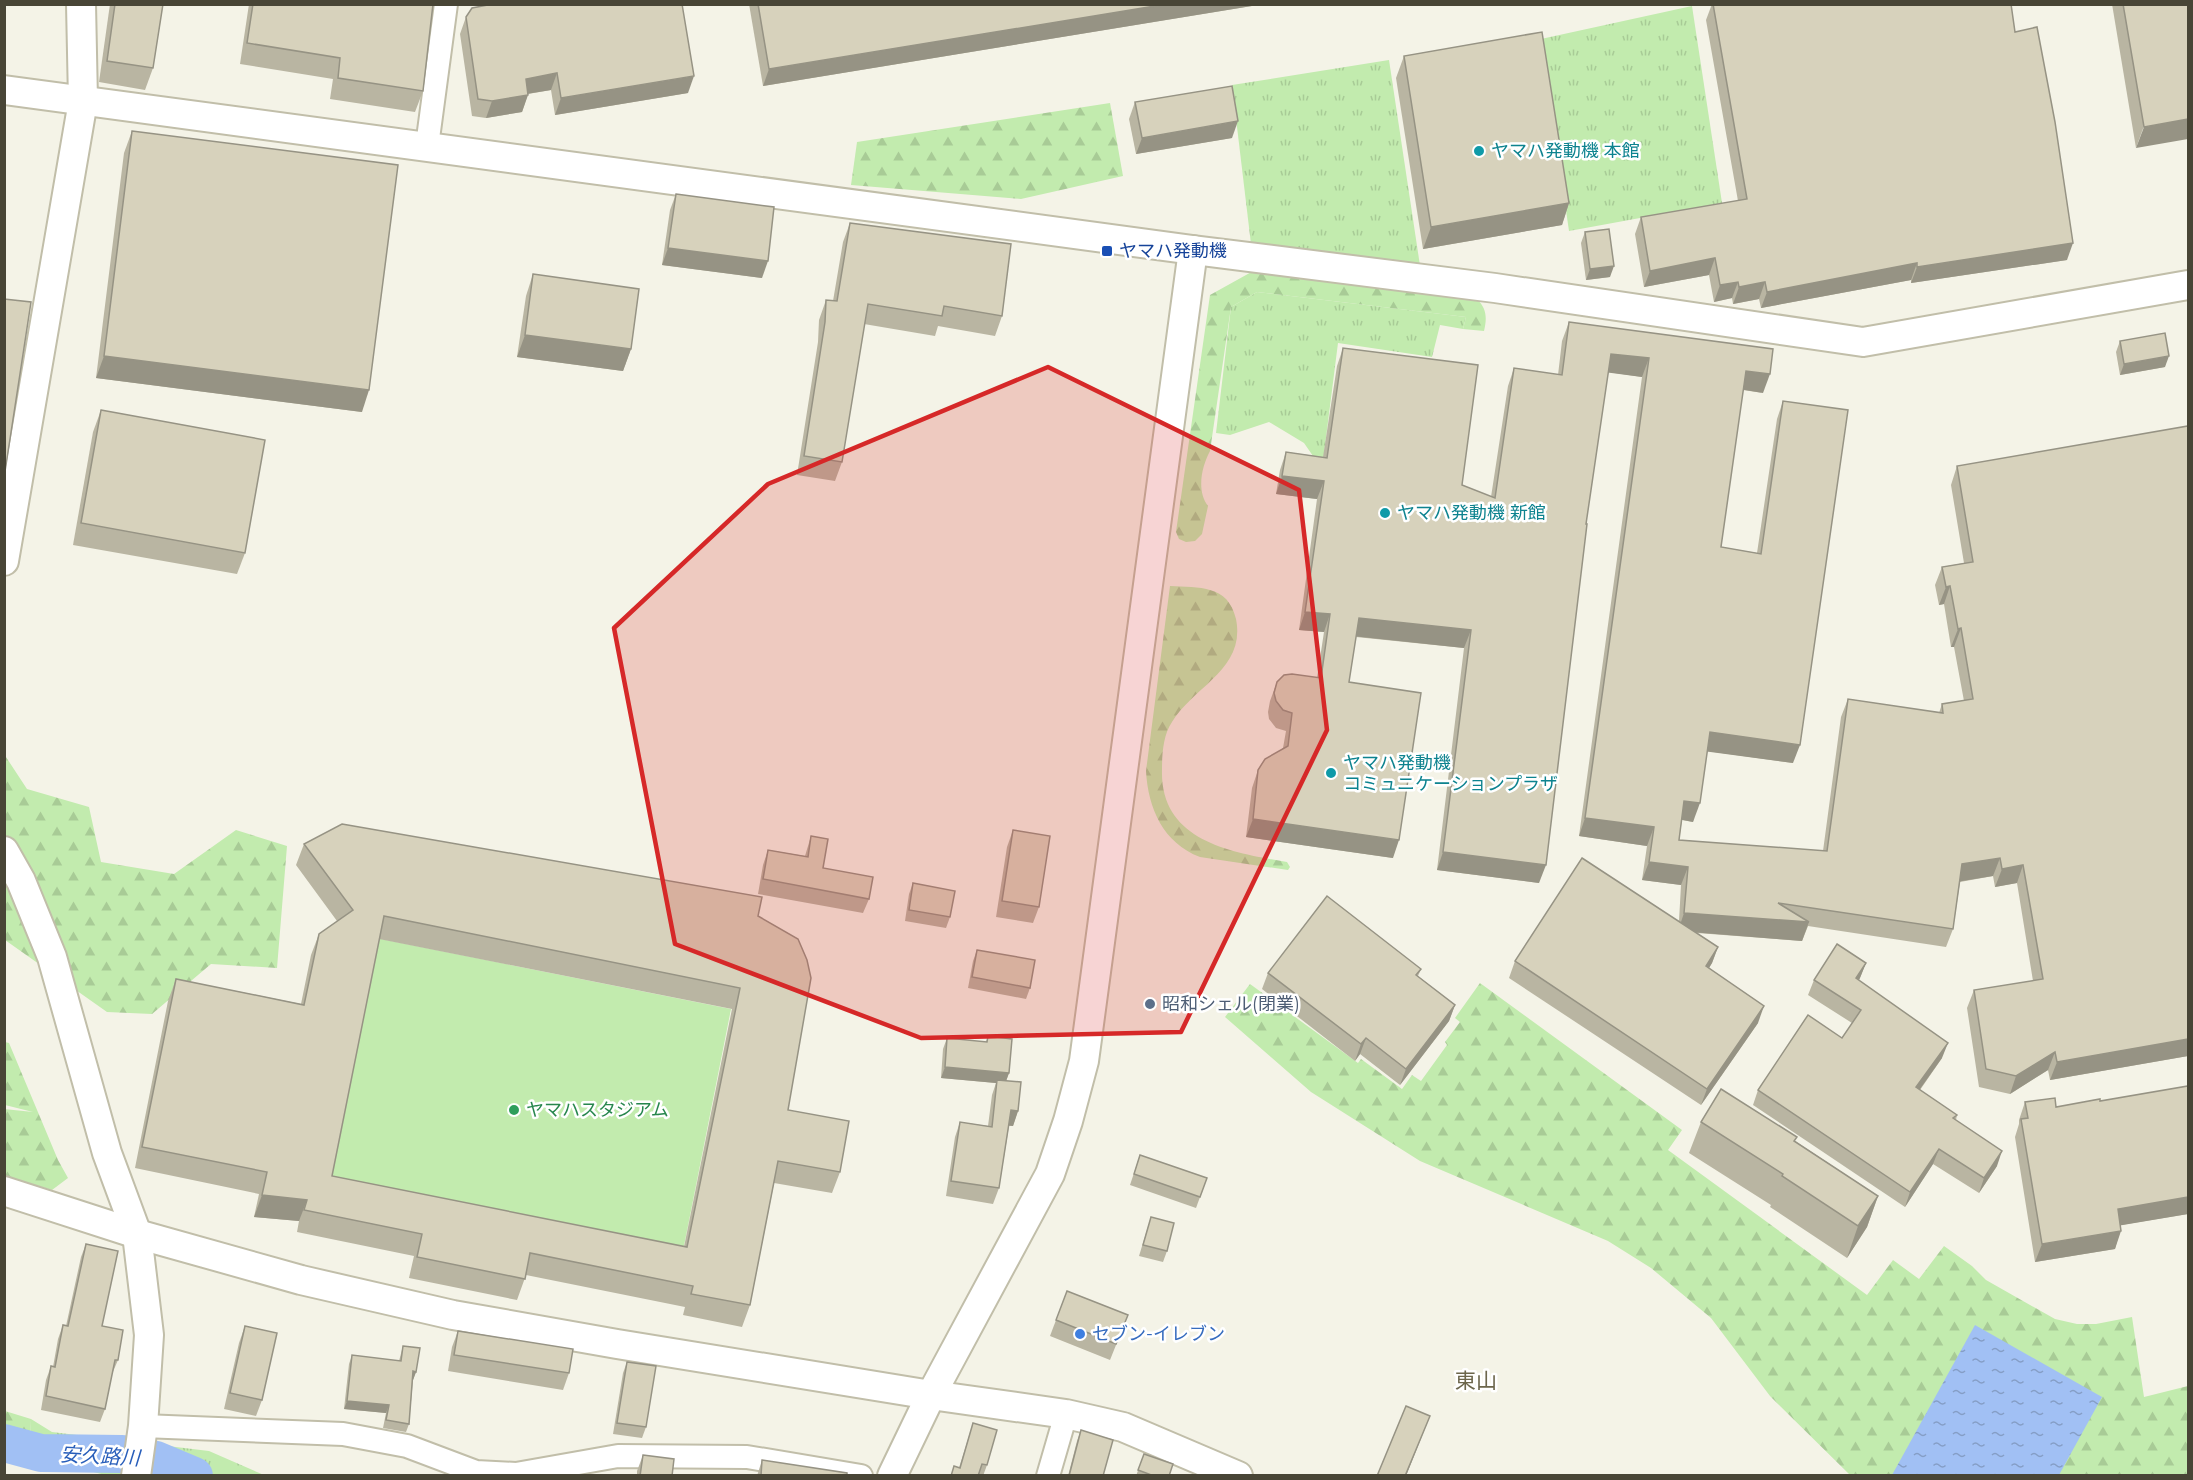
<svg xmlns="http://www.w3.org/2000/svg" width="2193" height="1480" font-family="Montserrat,'Noto Sans JP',sans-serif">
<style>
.grass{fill:url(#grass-tufts)}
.forest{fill:url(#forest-firs)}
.garden{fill:#c2ebae}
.water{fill:url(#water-ripples)}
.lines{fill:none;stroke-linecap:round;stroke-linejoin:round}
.river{stroke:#a1c0f4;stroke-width:38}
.minor-casing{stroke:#c1bea9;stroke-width:26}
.tertiary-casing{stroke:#c1bea9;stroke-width:32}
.minor{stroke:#fff;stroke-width:22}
.tertiary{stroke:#fff;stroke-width:28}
.wall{fill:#b9b5a2;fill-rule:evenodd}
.shaded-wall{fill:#969384}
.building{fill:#d7d2bc;stroke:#969384;stroke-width:1.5;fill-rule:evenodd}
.marked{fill:#d62828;fill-opacity:0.2;stroke:#d62828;stroke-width:4.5;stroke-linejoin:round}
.culture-dot{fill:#0f9aa8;stroke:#fff;stroke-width:2}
.transit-dot{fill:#1a4fb4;stroke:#fff;stroke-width:2}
.service-dot{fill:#5c6f8a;stroke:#fff;stroke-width:2}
.leisure-dot{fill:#2e9e5b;stroke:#fff;stroke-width:2}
.shop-dot{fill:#3f7fe0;stroke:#fff;stroke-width:2}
.labels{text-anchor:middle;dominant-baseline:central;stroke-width:5;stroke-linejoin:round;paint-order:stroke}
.culture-label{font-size:18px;fill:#0d838f;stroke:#fff;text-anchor:start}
.transit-label{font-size:18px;fill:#164399;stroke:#fff;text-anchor:start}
.service-label{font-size:18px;fill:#4e5e75;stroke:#fff;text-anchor:start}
.leisure-label{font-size:18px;fill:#27864d;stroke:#fff;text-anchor:start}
.shop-label{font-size:18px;fill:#366cbe;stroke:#fff;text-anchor:start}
.water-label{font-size:20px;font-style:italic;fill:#285eba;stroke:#fff}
.quarter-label{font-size:21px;fill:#6c664c;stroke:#fff}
</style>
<defs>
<pattern id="grass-tufts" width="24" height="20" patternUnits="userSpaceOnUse" patternTransform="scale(1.5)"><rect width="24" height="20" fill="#c2ebae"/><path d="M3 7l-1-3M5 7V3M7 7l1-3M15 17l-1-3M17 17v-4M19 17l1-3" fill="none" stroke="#a8cb96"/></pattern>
<pattern id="forest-firs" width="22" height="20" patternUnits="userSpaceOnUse" patternTransform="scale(1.5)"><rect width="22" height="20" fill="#c2ebae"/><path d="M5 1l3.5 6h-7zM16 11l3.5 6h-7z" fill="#a8cb96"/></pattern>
<pattern id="water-ripples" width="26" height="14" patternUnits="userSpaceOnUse" patternTransform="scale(1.5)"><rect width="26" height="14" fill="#a1c0f4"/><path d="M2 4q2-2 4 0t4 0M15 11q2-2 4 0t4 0" fill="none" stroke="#859ec6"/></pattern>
</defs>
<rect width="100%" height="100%" fill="#f4f3e7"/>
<!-- grass -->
<g class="grass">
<polygon points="1692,6 1722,203 1569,231 1541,39"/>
<polygon points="1389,60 1422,279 1251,244 1232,85"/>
<polygon points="1257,292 1466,317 1463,329 1440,325 1432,357 1338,343 1322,469 1304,443 1269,422 1230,435 1216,433 1231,307"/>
<polygon points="31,1419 52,1432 209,1451 264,1475 105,1475 30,1455"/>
</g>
<!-- forest -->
<g class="forest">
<polygon points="1110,103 1123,176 1021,199 851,185 857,142"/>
<path d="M1255,270L1477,299C1487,309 1487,318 1484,331L1463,329L1466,317L1257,292L1231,307L1210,451C1202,466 1196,490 1208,506L1202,534L1195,541L1186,542L1179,539L1176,532L1210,295Z"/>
<path d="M1170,586C1199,588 1228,584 1236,619C1246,669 1194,686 1172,722C1163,735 1162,755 1162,770C1160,842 1233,853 1287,862L1290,867L1288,870L1200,857C1163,843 1148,808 1146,771Z"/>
<polygon points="4,754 27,789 89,807 101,862 174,874 236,830 287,846 277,968 211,964 152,1014 107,1012 5,940"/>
<polygon points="1480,983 1682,1130 1668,1150 1867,1295 1893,1260 1919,1279 1944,1246 1972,1266 1986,1280 2055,1319 2077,1324 2096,1324 2132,1317 2144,1397 2188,1386 2188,1475 1850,1475 1770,1396 1711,1318 1651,1268 1608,1241 1420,1161 1311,1092 1225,1017 1250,984 1358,1063 1361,1059 1402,1089 1412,1075 1421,1081 1447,1045 1445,1042 1460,1022 1455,1018"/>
<polygon points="5,1042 9,1043 58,1160 68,1178 52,1190 5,1176 4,1109 33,1112 5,1105"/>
<polygon points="5,1411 31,1419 30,1455 5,1454"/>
</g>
<!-- garden -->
<polygon class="garden" points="376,938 731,1009 681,1261 326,1190"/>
<!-- water -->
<polygon class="water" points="1975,1325 2102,1397 2059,1475 1892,1475"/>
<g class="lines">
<!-- river -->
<polyline class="river" points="4,1443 41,1453 122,1454 156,1460 194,1476"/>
<!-- minor casing -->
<g class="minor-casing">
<g id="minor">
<polyline points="427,146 446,4"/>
<polyline points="143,1426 343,1434 407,1446 476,1472 516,1474 618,1456 747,1457 861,1476"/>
<polyline points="1048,1476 1066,1414"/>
</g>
</g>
<!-- tertiary casing -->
<g class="tertiary-casing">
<g id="tertiary">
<polyline points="4,90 1193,250 1495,288 1863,342 2188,285"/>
<polyline points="4,561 83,101 81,4"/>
<polyline points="4,851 21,881 52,957 107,1153 137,1234 149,1335 143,1426 136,1476"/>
<polyline points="4,1191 137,1234 301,1280 453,1315 617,1344 931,1395 1066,1414 1123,1427 1238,1476"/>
<polyline points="892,1476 931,1395 1050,1174 1068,1121 1084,1061 1193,250"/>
</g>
</g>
<!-- minor -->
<use href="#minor" class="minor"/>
<!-- tertiary -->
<use href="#tertiary" class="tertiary"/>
</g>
<!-- wall -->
<g class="wall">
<polygon points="110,4 163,4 153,68 145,90 99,82"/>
<polygon points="249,4 433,4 423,91 415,112 330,99 333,79 240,64"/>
<polygon points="749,4 1264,4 763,86"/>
<polygon points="1712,4 2011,4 2015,32 2067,260 1911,283 1911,280 1761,308 1759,299 1733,304 1732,298 1714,302 1709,275 1644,287 1635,234 1641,217 1738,201 1706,20"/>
<polygon points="2112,4 2188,4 2136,148"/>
<polygon points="466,17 688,93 555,115 551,90 528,94 522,112 486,118 472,116 460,34"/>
<polygon points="1404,56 1569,203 1562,225 1423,249 1396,78"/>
<polygon points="1135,102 1232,138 1136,154 1129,119"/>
<polygon points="132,131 362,412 96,378 124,153"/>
<polygon points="676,194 762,278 662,265 670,210"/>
<polygon points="850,223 1002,316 995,336 938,326 935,336 864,324 842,462 835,481 797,475 818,342 819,320 826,300 833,301 843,242"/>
<polygon points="1585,232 1610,277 1586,280 1581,243"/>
<polygon points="533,274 631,349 623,371 517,357 526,296"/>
<polygon points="1569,322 1763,393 1743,390 1721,547 1757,553 1777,419 1783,401 1793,763 1707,751 1693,822 1682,820 1679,840 1823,851 1841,717 1848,699 1939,713 1942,704 1964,701 1954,647 1951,647 1944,604 1939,605 1935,585 1942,567 1964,563 1951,485 1957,466 2188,1056 2050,1080 2048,1070 2010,1094 1979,1087 1967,1008 1974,990 2033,981 2017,883 1995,887 1993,876 1960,882 1953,929 1946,947 1808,926 1802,941 1697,933 1718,947 1712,963 1709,968 1758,1023 1701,1105 1509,978 1515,961 1679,921 1681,885 1642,880 1647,846 1579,836 1642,377 1608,372 1586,524 1539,883 1437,870 1464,648 1356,637 1349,682 1393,858 1246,837 1252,788 1258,770 1283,748 1286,731 1276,728 1269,719 1268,712 1270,701 1277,682 1317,678 1324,632 1299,630 1317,499 1276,494 1280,470 1286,452 1323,457 1337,366 1343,348 1462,485 1491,497 1508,386 1514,368 1558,375 1562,341"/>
<polygon points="2120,341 2165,367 2120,375 2116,352"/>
<polygon points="101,410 245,553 237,574 73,545 93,432"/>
<polygon points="1013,830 1039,907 1033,923 996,917 1007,847"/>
<polygon points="811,836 823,868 869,899 863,913 758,894 763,865 768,850 805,856"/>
<path d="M304,844L758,916L788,1110L840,1172L832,1193L774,1183L750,1305L742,1327L683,1315L685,1307L526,1275L517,1300L409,1278L414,1256L297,1232L299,1221L254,1217L259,1194L135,1168L168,1001L176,979L301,1004L311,955L319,934L337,921L296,865ZM379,939L732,1009L684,1247L332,1176Z"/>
<polygon points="913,883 950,917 946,928 905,921 909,894"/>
<polygon points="977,950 1030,988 1026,999 968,988 973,961"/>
<polygon points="1866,963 1859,980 1942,1058 1920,1090 1957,1115 1956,1120 1997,1166 1979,1193 1933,1164 1905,1207 1753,1105 1758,1090 1842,1038 1852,1023 1808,995 1814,980"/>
<polygon points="1421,969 1418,976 1455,1005 1449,1021 1400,1085 1360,1054 1355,1061 1262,989 1268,973"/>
<polygon points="988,1036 1009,1073 1006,1081 1018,1111 1013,1126 1009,1126 999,1188 993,1204 946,1196 955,1137 960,1122 988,1126 992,1095 996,1083 941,1078 943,1049 947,1038 986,1042"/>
<polygon points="2188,1086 2188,1214 2121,1225 2115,1249 2035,1262 2015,1137 2019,1124 2019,1120 2025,1102 2056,1107 2100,1101"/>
<polygon points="1701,1122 1795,1141 1878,1196 1867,1227 1847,1258 1770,1207 1771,1205 1689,1153"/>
<polygon points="1140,1155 1207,1178 1196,1208 1130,1185"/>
<polygon points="1151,1217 1167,1251 1163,1262 1139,1256"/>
<polygon points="86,1244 102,1326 118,1360 112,1374 105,1409 100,1422 41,1410 46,1380 51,1366 53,1367 58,1339 63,1325 66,1326 81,1257"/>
<polygon points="1067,1291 1128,1315 1110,1360 1050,1336"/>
<polygon points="245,1326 262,1400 256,1416 224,1409 239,1343"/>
<polygon points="458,1331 569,1373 563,1390 448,1371 452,1347"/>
<polygon points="403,1346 416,1372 413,1380 409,1424 406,1432 383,1428 386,1413 344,1409 349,1364 352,1355 399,1361"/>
<polygon points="627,1362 646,1427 642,1438 613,1434 623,1373"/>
<polygon points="973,1423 987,1465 983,1476 978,1475 959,1468"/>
<polygon points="1081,1430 1103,1476 1068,1476 1077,1441"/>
<polygon points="1144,1454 1169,1476 1136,1476"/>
<polygon points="643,1455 672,1476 637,1476 637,1471"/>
<polygon points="762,1460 847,1476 757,1476"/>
</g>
<!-- shaded-wall -->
<g class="shaded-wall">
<polygon points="1167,4 1264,4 763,86 769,69"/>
<polygon points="557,73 551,90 520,95 526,79"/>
<polygon points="694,76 688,93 555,115 561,98"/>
<polygon points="528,95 522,112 486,118 492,101"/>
<polygon points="2188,119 2188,139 2136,148 2144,127"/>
<polygon points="1238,121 1232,138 1136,154 1142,138"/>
<polygon points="1569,203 1562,225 1423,249 1431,227"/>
<polygon points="2073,243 2067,260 1911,283 1917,267"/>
<polygon points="668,248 768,261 762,278 662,265"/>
<polygon points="1715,258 1709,275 1644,287 1650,271"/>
<polygon points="1917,263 1911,280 1761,308 1767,292"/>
<polygon points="1614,266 1610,277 1586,280 1590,269"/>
<polygon points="1738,282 1732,298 1714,302 1720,285"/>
<polygon points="1765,282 1759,299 1733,304 1739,287"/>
<polygon points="525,335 631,349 623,371 517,357"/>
<polygon points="1611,354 1649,358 1642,377 1604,372"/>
<polygon points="104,356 369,390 362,412 96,378"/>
<polygon points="2169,356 2165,367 2120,375 2124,364"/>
<polygon points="1746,371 1770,374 1763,393 1739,389"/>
<polygon points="1282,476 1324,481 1317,499 1276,494"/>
<polygon points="1950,586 1944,604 1939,605 1946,587"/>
<polygon points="1305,612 1330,614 1324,632 1299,630"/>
<polygon points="1359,618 1471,630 1464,648 1352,636"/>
<polygon points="1961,628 1954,647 1951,647 1958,629"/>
<polygon points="1710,732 1800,745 1793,763 1703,751"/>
<polygon points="1684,801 1700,803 1693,822 1678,819"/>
<polygon points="1585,818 1654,827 1647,846 1579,836"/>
<polygon points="1253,819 1399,840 1393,858 1246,837"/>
<polygon points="1443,852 1546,865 1539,883 1437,870"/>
<polygon points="2000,858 1993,876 1956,882 1962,864"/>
<polygon points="1649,862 1688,867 1681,885 1642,880"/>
<polygon points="2023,865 2017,883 1995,887 2002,869"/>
<polygon points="1684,913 1809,922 1802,941 1678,931"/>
<polygon points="1718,947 1712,963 1700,982 1706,966"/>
<polygon points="1866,963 1860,978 1851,993 1856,978"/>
<polygon points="1455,1005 1449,1021 1400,1085 1406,1069"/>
<polygon points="1764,1006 1758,1023 1701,1105 1707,1089"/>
<polygon points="1366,1038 1360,1054 1355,1061 1361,1044"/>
<polygon points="2188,1039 2188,1056 2050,1080 2057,1062"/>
<polygon points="1948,1043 1942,1058 1910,1103 1916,1087"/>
<polygon points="2055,1052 2048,1070 2010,1094 2016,1076"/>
<polygon points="945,1067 1009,1073 1005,1084 997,1080 996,1083 941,1078"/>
<polygon points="1011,1110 1018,1111 1013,1126 1006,1125"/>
<polygon points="1939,1149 1933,1164 1905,1207 1910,1192"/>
<polygon points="2002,1151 1997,1166 1979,1193 1984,1178"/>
<polygon points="262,1195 307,1200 299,1221 254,1217"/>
<polygon points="1878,1196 1867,1227 1847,1258 1858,1226"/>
<polygon points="2188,1197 2188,1214 2111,1227 2118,1209"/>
<polygon points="2121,1231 2115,1249 2035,1262 2042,1244"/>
<polygon points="413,1371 416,1372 413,1380 410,1380"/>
<polygon points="347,1401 389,1405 386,1413 344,1409"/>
<polygon points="1430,1416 1406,1476 1405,1476"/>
</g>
<!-- building -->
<g class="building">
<polygon points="115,4 163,4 153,68 107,61"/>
<polygon points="253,4 433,4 423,91 338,78 340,58 247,43"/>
<polygon points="493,4 682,4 694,76 561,98 557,73 526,79 528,95 492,101 478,99 466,17 472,8"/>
<polygon points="758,4 1167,4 769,69"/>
<polygon points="1713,4 2011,4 2015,32 2037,27 2055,122 2073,243 1917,267 1917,263 1767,292 1765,282 1739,287 1738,282 1720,285 1715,258 1650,271 1641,217 1747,199"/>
<polygon points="2123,4 2188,4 2188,119 2144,127"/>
<polygon points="1542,32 1569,203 1431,227 1404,56"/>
<polygon points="1232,86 1238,121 1142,138 1135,102"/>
<polygon points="132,131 398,165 369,390 104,356"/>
<polygon points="676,194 774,207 768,261 668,248"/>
<polygon points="850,223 1011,244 1002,316 944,306 942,316 868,304 842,462 804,456 825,322 826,300 837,301"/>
<polygon points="1609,229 1614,266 1590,269 1585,232"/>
<polygon points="533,274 639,289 631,349 525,335"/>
<polygon points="4,299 31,302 4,478"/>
<polygon points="1569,322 1773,349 1770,374 1746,371 1721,547 1761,554 1783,401 1848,410 1800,745 1710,732 1700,803 1684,801 1679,840 1827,851 1848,699 1943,713 1942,704 1973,699 1961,628 1958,629 1950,586 1946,587 1942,567 1973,562 1957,466 2188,426 2188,1039 2057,1062 2055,1052 2016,1076 1986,1069 1974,990 2043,979 2023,865 2002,869 2000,858 1962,864 1953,929 1778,903 1809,922 1684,913 1688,867 1649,862 1654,827 1585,818 1649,358 1611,354 1586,524 1587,524 1546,865 1443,852 1471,630 1359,618 1349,682 1421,693 1399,840 1253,819 1258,770 1265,759 1288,746 1292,713 1283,710 1276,701 1274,693 1277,682 1284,675 1292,674 1321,678 1330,614 1305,612 1324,481 1282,476 1286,452 1327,458 1343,348 1478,365 1462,485 1495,498 1514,368 1562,375"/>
<polygon points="2165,333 2169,356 2124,364 2120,341"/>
<polygon points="101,410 265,440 245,553 81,523"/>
<path d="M342,824L762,897L758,916L798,939L807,960L811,978L788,1110L849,1121L840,1172L778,1161L750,1305L691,1294L693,1286L530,1253L525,1279L417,1257L422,1234L304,1210L307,1200L262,1195L267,1172L142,1147L176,979L304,1005L319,934L353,910L304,844ZM384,916L740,988L687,1247L332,1176Z"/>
<polygon points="1013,830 1050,836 1039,907 1002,901"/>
<polygon points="811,836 828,839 823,868 873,877 869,899 763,879 768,850 808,857"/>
<polygon points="1582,858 1718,947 1706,966 1764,1006 1707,1089 1515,961"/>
<polygon points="913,883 955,891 950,917 909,910"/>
<polygon points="1327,896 1421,969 1416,975 1455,1005 1406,1069 1366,1038 1361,1044 1268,973"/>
<polygon points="1837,944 1866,963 1856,978 1948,1043 1916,1087 1957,1115 1953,1118 2002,1151 1984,1178 1939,1149 1910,1192 1758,1090 1808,1015 1842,1038 1861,1010 1814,980"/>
<polygon points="977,950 1035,960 1030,988 972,977"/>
<polygon points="988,1036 1012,1039 1009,1073 945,1067 947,1038 987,1042"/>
<polygon points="997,1080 1021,1082 1018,1111 1011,1110 999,1188 951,1181 960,1122 992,1127"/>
<polygon points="2188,1086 2188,1197 2118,1209 2121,1231 2042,1244 2021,1119 2028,1118 2025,1102 2055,1098 2056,1107 2100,1099 2100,1101"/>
<polygon points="1721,1089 1797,1137 1794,1141 1878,1196 1858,1226 1782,1176 1783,1174 1701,1122"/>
<polygon points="1140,1155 1207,1178 1200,1197 1134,1174"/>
<polygon points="1151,1217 1174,1223 1167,1251 1143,1245"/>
<polygon points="86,1244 118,1251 102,1326 123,1330 118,1360 115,1360 105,1409 46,1396 51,1366 55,1367 63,1325 68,1326"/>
<polygon points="1067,1291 1128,1315 1116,1344 1056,1320"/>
<polygon points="245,1326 277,1333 262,1400 230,1393"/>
<polygon points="458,1331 573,1349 569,1373 454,1355"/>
<polygon points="403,1346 420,1348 416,1372 413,1371 409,1424 386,1420 389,1405 347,1401 352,1355 401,1361"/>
<polygon points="627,1362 656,1366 646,1427 617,1423"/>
<polygon points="1406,1406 1430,1416 1405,1476 1377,1476"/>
<polygon points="973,1423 997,1430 987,1465 982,1464 978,1476 951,1476 954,1466 960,1468"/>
<polygon points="1081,1430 1113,1440 1103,1476 1069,1476"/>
<polygon points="1144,1454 1173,1464 1169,1476 1154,1476 1138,1470"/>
<polygon points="643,1455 674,1459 672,1476 640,1476"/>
<polygon points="762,1460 847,1473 847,1476 761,1476"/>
</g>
<!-- marked area -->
<path class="marked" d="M1048,367L1299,490L1327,730L1181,1032L921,1038L675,944L614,628L768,484Z"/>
<!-- markers -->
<g class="culture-dot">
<circle cx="1479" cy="151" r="6"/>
<circle cx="1385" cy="513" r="6"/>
<circle cx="1331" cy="773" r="6"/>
</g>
<rect class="transit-dot" x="1101" y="245" width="12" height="12" rx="3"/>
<circle class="service-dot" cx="1150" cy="1004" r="6"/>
<circle class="leisure-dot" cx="514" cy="1110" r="6"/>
<circle class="shop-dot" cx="1080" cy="1334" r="6"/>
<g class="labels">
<!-- culture labels -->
<g class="culture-label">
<text x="1491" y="151">ヤマハ発動機 本館</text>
<text x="1397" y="513">ヤマハ発動機 新館</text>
<text x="1343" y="763">ヤマハ発動機<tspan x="1343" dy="21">コミュニケーションプラザ</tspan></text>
</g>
<!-- transit labels -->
<g class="transit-label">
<text x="1119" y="251">ヤマハ発動機</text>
</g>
<!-- service labels -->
<g class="service-label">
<text x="1162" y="1004">昭和シェル(閉業)</text>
</g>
<!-- leisure labels -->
<g class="leisure-label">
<text x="526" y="1110">ヤマハスタジアム</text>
</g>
<!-- shop labels -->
<g class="shop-label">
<text x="1092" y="1334">セブン-イレブン</text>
</g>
<!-- water labels -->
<g class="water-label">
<text transform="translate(100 1456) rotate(3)">安久路川</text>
</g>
<!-- quarter labels -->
<g class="quarter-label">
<text x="1476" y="1380">東山</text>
</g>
</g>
<!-- border -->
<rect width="2193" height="1480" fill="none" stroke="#484536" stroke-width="12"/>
</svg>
